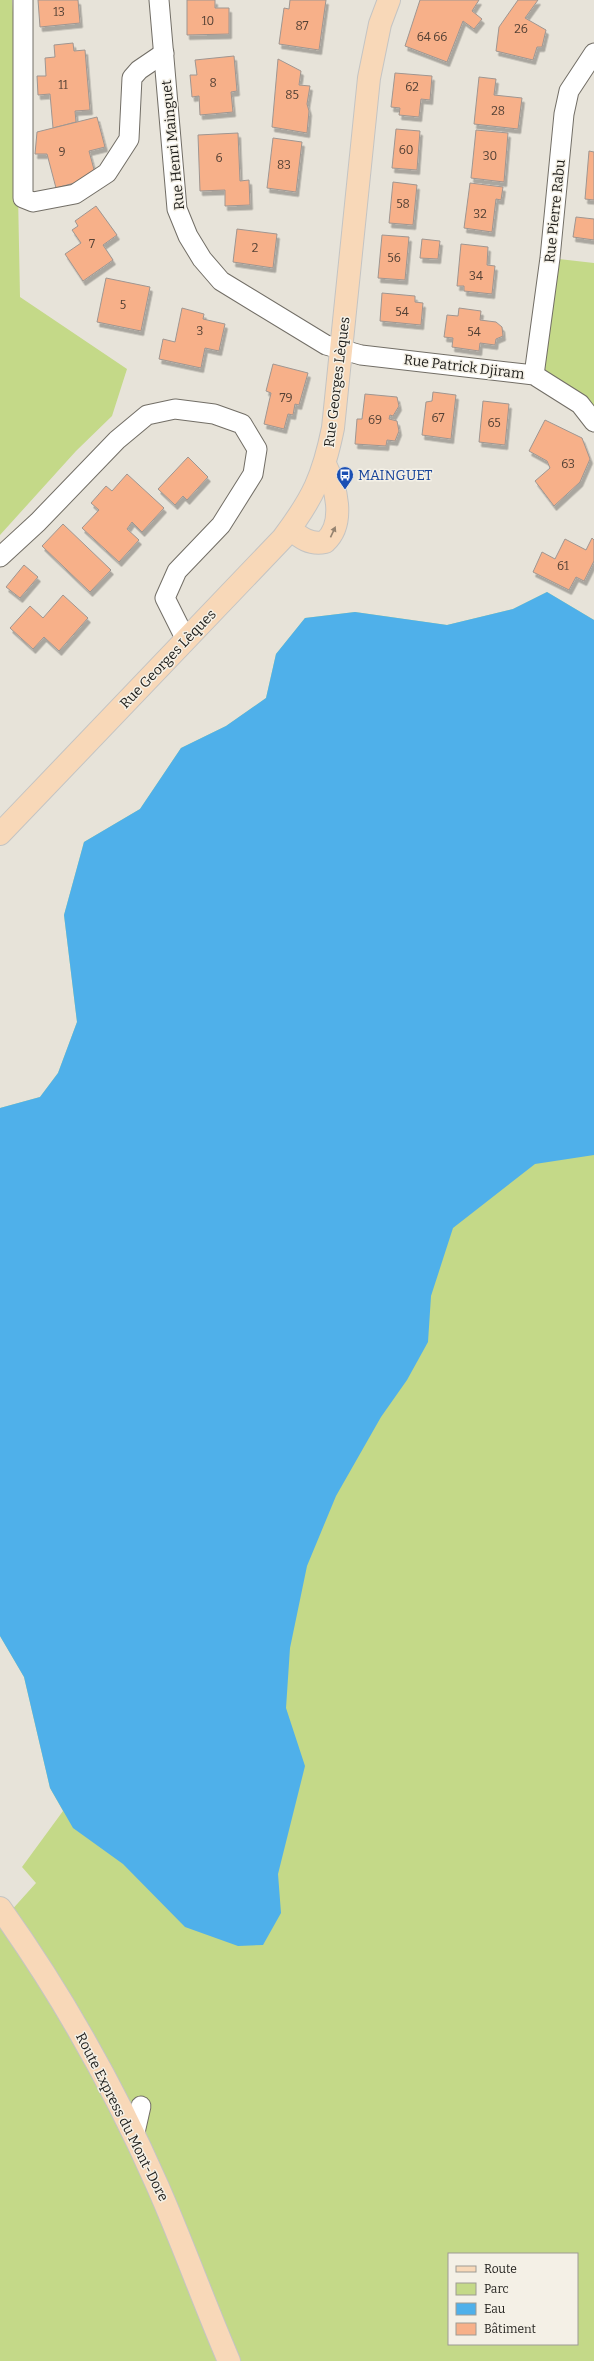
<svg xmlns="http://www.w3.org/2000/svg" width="594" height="2361" font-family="Bitter,serif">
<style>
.green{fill:#c4d988;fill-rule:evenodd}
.water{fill:#4fb0ea}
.building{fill:#f7b089;stroke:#9f9691;filter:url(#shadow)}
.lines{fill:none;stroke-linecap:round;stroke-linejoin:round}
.minor-casing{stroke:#726e66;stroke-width:21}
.major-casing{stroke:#c4c4c3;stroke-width:24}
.minor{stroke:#fff;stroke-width:19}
.major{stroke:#f8d8b8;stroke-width:22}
.oneway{fill:#958370}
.labels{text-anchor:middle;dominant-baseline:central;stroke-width:3;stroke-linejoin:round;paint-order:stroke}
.number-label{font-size:12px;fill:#544135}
.street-label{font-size:14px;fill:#1d1c19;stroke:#f4f0e6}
.transit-label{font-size:14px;fill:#164399;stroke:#f4f0e6;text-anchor:start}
</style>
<defs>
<filter id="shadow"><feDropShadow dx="2.5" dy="4.5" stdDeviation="0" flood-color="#0004"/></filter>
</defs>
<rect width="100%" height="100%" fill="#e7e3d9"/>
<!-- green -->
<g class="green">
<polygon points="0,0 12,0 15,38 20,297 127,369 112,416 76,451 0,535"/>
<polygon points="550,258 594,263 594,421 534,375"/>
<path d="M547,592L594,620V2361H0V1923L36,1883L22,1867L63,1811L50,1788L24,1677L0,1636V1108L40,1097L58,1073L77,1022L64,915L84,842L140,809L181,748L226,726L266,698L276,654L305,618L355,612L447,625L513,609ZM449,2254H577V2344H449Z"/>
</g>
<!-- water -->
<polygon class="water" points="547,592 594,620 594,1155 535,1164 453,1228 431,1296 428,1342 407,1380 381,1417 336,1496 307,1566 290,1648 286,1708 305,1766 278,1874 281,1913 263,1945 238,1946 185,1927 123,1864 73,1828 50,1788 24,1677 0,1636 0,1108 40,1097 58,1073 77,1022 64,915 84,842 140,809 181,748 226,726 266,698 276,654 305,618 355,612 447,625 513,609"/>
<!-- building -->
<g class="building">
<polygon points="38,0 78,0 80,23 40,27"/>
<polygon points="187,0 215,0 215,8 229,8 229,34 187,35"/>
<polygon points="290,0 326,0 319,50 279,44 284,8 289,9"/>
<polygon points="420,0 479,0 472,11 482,19 474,29 463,21 447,62 405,46"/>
<polygon points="518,0 538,0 525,18 546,30 542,47 537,47 533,60 496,51 499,27"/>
<polygon points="73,43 74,51 85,50 90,110 75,111 76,122 53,128 50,94 38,95 37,76 46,76 45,58 55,57 54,45"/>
<polygon points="234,56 237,91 231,92 233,112 200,115 199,96 192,97 190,75 197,75 195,60"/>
<polygon points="278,59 301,71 299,85 310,86 307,104 309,111 307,133 272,127"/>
<polygon points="395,73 432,76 430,100 421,99 419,117 399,115 400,108 391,107"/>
<polygon points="479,77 496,79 494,95 522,98 518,129 474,124"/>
<polygon points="97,117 105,147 89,151 96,177 56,188 47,154 35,154 37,132"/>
<polygon points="396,129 420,131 417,170 392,168"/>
<polygon points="476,130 508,133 504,182 471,178"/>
<polygon points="238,133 240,181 249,180 250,205 225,206 225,190 200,191 198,135"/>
<polygon points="273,138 302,142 296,192 267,188"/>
<polygon points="589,151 594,152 594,200 585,199"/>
<polygon points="393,182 417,185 413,225 389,223"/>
<polygon points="470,183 503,187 501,200 496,199 492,232 464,228"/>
<polygon points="96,206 117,235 103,245 113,260 83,281 65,254 81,243 72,230 78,226 75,221"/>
<polygon points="576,217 594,219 594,240 573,237"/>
<polygon points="237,229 277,234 273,268 233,262"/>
<polygon points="382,235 409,237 405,280 378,278"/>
<polygon points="422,239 440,241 438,259 420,258"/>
<polygon points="461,244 488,247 487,265 495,266 492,294 464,291 464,286 457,286"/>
<polygon points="106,278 150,287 141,331 97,322"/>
<polygon points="382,293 415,296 415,302 423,303 421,325 380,321"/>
<polygon points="182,308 204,314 203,319 225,324 219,351 205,348 201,368 159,359 163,339 175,342"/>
<polygon points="459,308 481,311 480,320 496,322 502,327 503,336 496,339 495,345 480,343 479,351 452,347 453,338 444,337 447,315 458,316"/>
<polygon points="273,364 308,373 299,405 295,404 293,415 288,414 284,429 264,424 271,393 266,391"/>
<polygon points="433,392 456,395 451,439 422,435 426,402 432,401"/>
<polygon points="365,394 397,397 399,406 393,416 390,415 389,419 397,421 399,431 395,441 387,440 386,446 355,444 357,419 362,419"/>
<polygon points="483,401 509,404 505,445 479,442"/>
<polygon points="545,420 582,438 590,459 580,482 554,506 535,481 550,468 547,461 529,451"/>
<polygon points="188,457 208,477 187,500 183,496 175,505 158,489"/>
<polygon points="127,474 164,508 142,532 132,522 127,529 139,540 119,562 82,528 99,510 91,503 106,486 112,491"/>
<polygon points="63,524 111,570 90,592 42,546"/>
<polygon points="592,538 594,540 594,561 584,581 576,577 569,590 533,572 542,552 555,559 565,539 586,550"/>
<polygon points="24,565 38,577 20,598 6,587"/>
<polygon points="63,595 88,618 59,651 44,637 33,649 10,628 30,606 43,618"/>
</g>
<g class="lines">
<!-- minor casing -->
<g class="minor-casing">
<g id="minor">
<polyline points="23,0 23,198 33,202 75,194 107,173 129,139 132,78 139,70 164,53"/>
<polyline points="159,0 177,209 188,236 202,259 221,281 326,345 361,355 534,375 580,404 594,422"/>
<polyline points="534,375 550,258 564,114 569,91 594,53"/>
<polyline points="0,557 38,522 117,440 147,415 175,409 214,414 242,424 257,449 253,474 221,525 177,571 165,598 186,640"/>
<polyline points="134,2137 141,2106"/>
</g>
</g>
<!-- major casing -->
<g class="major-casing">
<g id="major">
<path d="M290,529C301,538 310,545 325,542C346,523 336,486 325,464"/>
<path d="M0,834L283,538C313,498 323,477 333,428L369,78L380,24L389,0"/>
<path d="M0,1908C62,1995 115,2089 158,2187C183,2244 204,2303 229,2361"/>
</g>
</g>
<!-- minor -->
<use href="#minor" class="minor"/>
<!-- major -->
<use href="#major" class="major"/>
</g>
<!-- one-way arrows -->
<defs><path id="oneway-solid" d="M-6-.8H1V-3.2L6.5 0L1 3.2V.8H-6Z"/></defs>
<use class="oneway" href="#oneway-solid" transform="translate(333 532) rotate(-65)"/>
<!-- icons -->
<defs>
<g id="bus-pin" transform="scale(0.9)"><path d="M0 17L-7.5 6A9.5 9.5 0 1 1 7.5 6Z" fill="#1a4fb4" stroke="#f4f0e6"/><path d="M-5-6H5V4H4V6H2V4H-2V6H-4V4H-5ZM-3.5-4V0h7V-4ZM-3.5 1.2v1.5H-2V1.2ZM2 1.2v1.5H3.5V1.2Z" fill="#fff"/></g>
</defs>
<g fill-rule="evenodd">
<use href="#bus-pin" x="345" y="475"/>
</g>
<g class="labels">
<!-- number labels -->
<g class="number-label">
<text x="59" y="12">13</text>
<text x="208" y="21">10</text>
<text x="302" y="26">87</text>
<text x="521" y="29">26</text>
<text x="432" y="37">64 66</text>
<text x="213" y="83">8</text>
<text x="63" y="85">11</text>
<text x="412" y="87">62</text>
<text x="292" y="95">85</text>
<text x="498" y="111">28</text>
<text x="406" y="150">60</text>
<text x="62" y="152">9</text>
<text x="490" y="156">30</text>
<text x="219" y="158">6</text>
<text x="284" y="165">83</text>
<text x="403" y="204">58</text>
<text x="480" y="214">32</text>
<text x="92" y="244">7</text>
<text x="255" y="248">2</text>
<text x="394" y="258">56</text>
<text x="476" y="276">34</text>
<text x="123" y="305">5</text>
<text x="402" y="312">54</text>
<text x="200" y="331">3</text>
<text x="474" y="332">54</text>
<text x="286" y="398">79</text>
<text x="438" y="418">67</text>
<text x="375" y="420">69</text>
<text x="494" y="423">65</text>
<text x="568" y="464">63</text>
<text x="563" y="566">61</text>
</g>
<!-- street labels -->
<g class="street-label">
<text transform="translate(173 145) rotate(-96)">Rue Henri Mainguet</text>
<text transform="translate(555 211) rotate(-84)">Rue Pierre Rabu</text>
<text transform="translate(464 367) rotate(7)">Rue Patrick Djiram</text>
<text transform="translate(337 382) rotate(-83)">Rue Georges Lèques</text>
<text transform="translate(168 659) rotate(-46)">Rue Georges Lèques</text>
<text transform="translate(122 2117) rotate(63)">Route Express du Mont-Dore</text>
</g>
<!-- transit labels -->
<g class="transit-label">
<text x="358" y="475">MAINGUET</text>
</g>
</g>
<!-- legend -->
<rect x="448" y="2253" width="130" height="92" fill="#f4f0e6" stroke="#9e9b94"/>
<rect x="456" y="2266" width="20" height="6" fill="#f8d8b8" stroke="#9e9b94"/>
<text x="484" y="2273" font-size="12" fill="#1d1c19">Route</text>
<rect x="456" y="2283" width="20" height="12" fill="#c4d988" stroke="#9e9b94"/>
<text x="484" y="2293" font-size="12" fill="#1d1c19">Parc</text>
<rect x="456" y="2303" width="20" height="12" fill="#4fb0ea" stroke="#9e9b94"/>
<text x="484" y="2313" font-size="12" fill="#1d1c19">Eau</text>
<rect x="456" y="2323" width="20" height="12" fill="#f7b089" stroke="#9e9b94"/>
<text x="484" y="2333" font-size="12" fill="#1d1c19">Bâtiment</text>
</svg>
